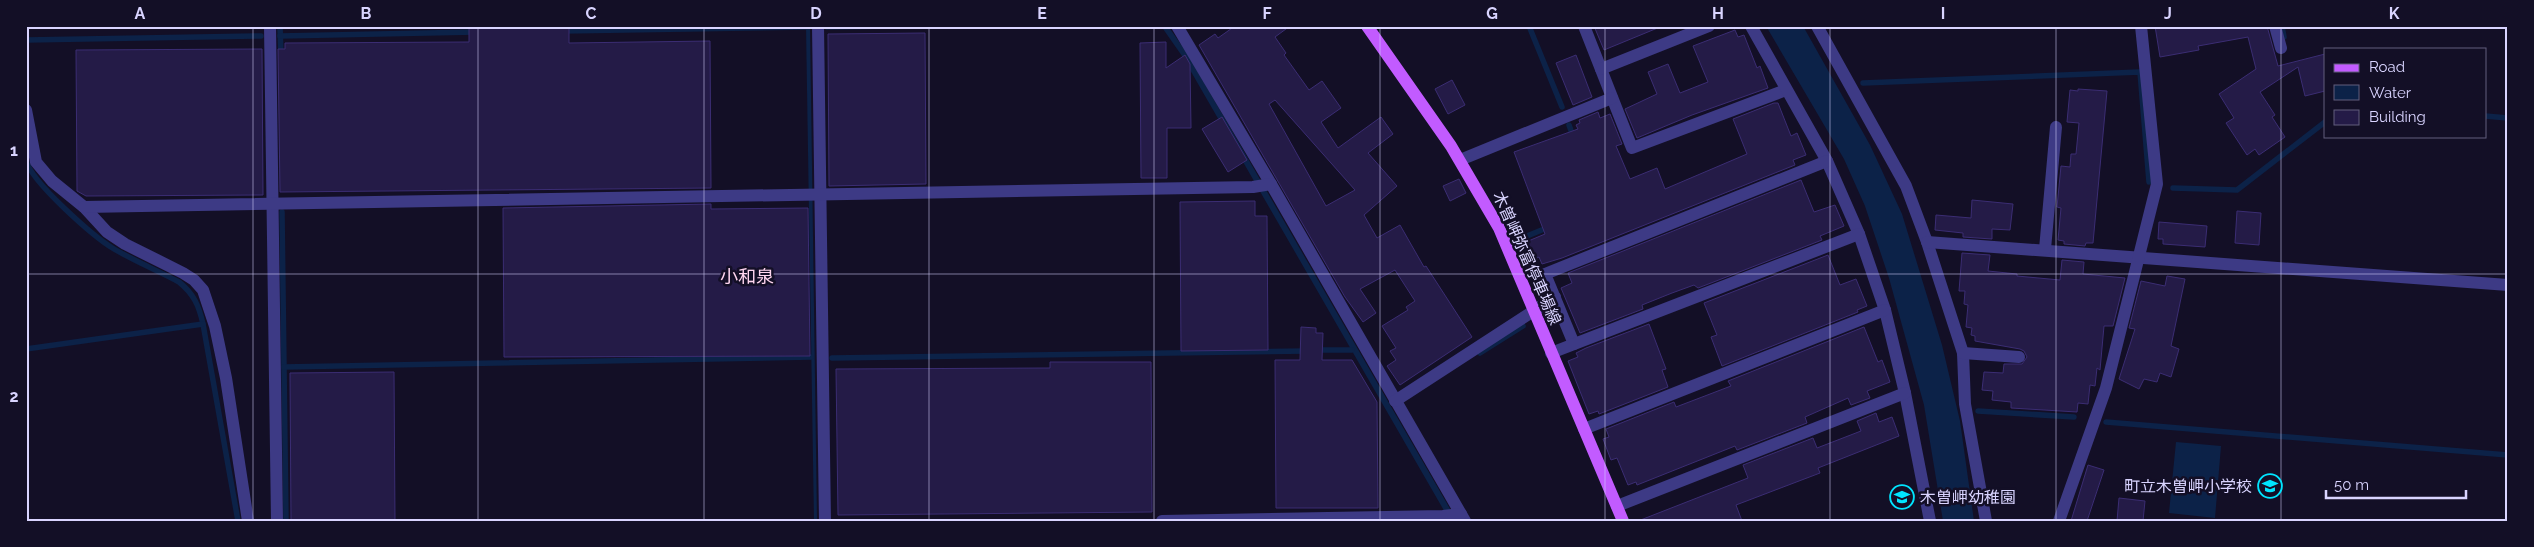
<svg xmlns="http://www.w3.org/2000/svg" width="2534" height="547" font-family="Raleway,'Noto Sans JP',sans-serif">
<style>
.water{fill:#0c2248}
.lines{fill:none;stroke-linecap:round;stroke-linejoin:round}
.stream{stroke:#0c2248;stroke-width:5.5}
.building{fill:#241b47;stroke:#3b2d73;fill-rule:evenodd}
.minor{stroke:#3d3a85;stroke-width:12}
.major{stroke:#c25bff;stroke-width:12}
.grid{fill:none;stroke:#d9d4ff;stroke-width:1;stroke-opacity:0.55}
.labels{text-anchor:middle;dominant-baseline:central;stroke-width:5;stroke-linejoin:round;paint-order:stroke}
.street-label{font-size:16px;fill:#d9d4ff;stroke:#130f26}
.poi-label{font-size:16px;fill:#d9d4ff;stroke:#130f26;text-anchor:end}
.neighbourhood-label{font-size:18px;fill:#ffd6f0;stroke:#130f26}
.neatline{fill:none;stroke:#d9d4ff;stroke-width:2}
.grid-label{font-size:16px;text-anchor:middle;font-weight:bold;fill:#d9d4ff}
</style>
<rect width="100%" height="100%" fill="#130f26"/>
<!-- water -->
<g class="water">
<polygon points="806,26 810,26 817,521 814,521"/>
<polygon points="1161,26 1168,26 1187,53 1457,521 1450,521 1182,56"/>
<polygon points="1766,26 1803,26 1870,145 1902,214 1942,345 1960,421 1974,521 1943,521 1924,405 1889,278 1865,206 1844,159"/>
<polygon points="2176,442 2221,446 2215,518 2169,513"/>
</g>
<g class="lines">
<!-- stream -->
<g class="stream">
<polyline points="280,26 281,55"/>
<polyline points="1529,26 1562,107"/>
<polyline points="2282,26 2284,37"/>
<polyline points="827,27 893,26"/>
<polyline points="562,31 806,27"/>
<polyline points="280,36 476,32"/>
<polyline points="26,40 261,36"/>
<polyline points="1863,83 2140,72 2149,182"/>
<polyline points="2485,116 2508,118"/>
<polyline points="1569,125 1574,139"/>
<path d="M26,160C31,182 94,237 114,249C135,261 158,271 179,282C194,294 199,306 203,324L238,521"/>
<polyline points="2173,188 2237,190 2325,122"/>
<polyline points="282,212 286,521"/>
<polyline points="1541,290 1520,239 1549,227"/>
<polyline points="26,349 203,324"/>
<polyline points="1317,350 1352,350"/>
<polyline points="1480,353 1523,326"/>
<polyline points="832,358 1307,351"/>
<polyline points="284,367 811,357"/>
<polyline points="1978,411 2074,417"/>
<polyline points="2106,422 2508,455"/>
</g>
</g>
<!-- building -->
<g class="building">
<polygon points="469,26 569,26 569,43 710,41 711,188 280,192 278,49 285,49 285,43 469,42"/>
<path d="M1235,26H1290L1275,37L1286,53L1284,55L1309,90L1322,81L1341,108L1321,122L1338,148L1381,117L1393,134L1368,153L1397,186L1364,215L1377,238L1400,225L1424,267L1426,266L1472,337L1400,385L1387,366L1396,360L1390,351L1396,348L1382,326L1408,310L1406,307L1415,301L1395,270L1360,289L1376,313L1363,322L1345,297L1199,45L1215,34L1218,38ZM1275,100L1355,190L1326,206L1269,104Z"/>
<polygon points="1594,26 1660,26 1660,27 1604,50"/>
<polygon points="2155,26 2267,26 2278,66 2325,54 2325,91 2305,96 2298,67 2260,92 2275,115 2272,117 2285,137 2259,155 2255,149 2247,155 2226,123 2234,118 2219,94 2256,69 2248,37 2198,46 2199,50 2160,57"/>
<polygon points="1735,30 1738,37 1744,35 1757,68 1760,66 1768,88 1692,115 1637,138 1625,109 1657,94 1648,72 1668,64 1680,93 1708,82 1693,46"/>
<polygon points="925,33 926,184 829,186 828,34"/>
<polygon points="1166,42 1166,68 1185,55 1190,64 1191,128 1167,128 1167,178 1141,178 1140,43"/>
<polygon points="262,49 263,195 86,196 77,191 76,50"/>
<polygon points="1576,55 1592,97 1573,105 1556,63"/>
<polygon points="1452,80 1465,105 1448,114 1435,89"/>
<polygon points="2078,89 2107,91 2093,243 2086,243 2085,246 2064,244 2064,241 2058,240 2061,208 2057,207 2061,166 2070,167 2071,154 2076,154 2079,123 2067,122 2070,90 2078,91"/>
<polygon points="1774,103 1778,103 1791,136 1797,133 1806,155 1793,160 1795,165 1562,258 1542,264 1539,257 1533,260 1526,242 1545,234 1514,152 1578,129 1576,125 1580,123 1579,120 1598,112 1600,118 1610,114 1622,144 1616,146 1630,179 1657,168 1665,189 1747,154 1733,119"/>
<polygon points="1222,117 1247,160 1228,172 1202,129"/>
<polygon points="1459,179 1466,193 1450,201 1443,186"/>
<polygon points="1801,180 1814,212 1835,205 1844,226 1820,236 1822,240 1698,288 1694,285 1672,293 1642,305 1643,309 1580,333 1561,288 1572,283 1568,273"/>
<polygon points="1972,200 2013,204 2010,230 1992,229 1992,239 1963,237 1963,233 1935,230 1936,215 1971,218"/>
<polygon points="1255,201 1255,216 1267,216 1268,350 1181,351 1180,202"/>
<polygon points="711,204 711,209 808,208 810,356 504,357 503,208"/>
<polygon points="2237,211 2261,213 2259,245 2235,243"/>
<polygon points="2159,222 2207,226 2205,247 2163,244 2163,239 2158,239"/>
<polygon points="1962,253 1990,255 1988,271 2017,274 2017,276 2060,280 2062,260 2084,262 2083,274 2125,278 2113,326 2104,326 2100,370 2097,368 2095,386 2090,385 2088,404 2078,403 2077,412 2011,408 2011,402 1992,400 1993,391 1982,390 1984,372 2003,373 2004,364 2022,364 2027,357 2024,351 2020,349 1975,341 1975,336 1971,335 1972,328 1966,327 1968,305 1964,304 1965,291 1959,291"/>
<polygon points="1828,255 1840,285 1856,279 1867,306 1857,310 1858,312 1722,366 1711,337 1717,335 1704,303"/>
<polygon points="2167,276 2185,279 2171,346 2179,349 2171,377 2160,373 2157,382 2144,379 2139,389 2119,379 2135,329 2129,328 2141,281 2165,286"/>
<polygon points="1649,324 1666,369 1662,370 1668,387 1599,414 1598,411 1589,414 1568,361 1578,357 1576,353 1586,348"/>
<polygon points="1301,327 1316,328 1316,333 1323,333 1322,360 1352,360 1377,402 1378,508 1276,508 1275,360 1300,360"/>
<polygon points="1864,327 1878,362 1882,360 1890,382 1867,391 1870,398 1851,405 1848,398 1805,417 1807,423 1737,450 1735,446 1637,485 1636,482 1628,485 1617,458 1611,460 1603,439 1609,437 1606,429 1674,402 1676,407 1731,386 1728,381"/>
<polygon points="1050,362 1151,362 1152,512 838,515 836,369 1050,368"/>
<polygon points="394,372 395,521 291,521 290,373"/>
<polygon points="1876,413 1879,422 1892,417 1899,436 1818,468 1820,473 1736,505 1742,521 1638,521 1748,478 1743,465 1813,438 1817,448 1861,431 1857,421"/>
<polygon points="2088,465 2104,470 2087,521 2071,521"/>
<polygon points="2119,498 2145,501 2143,521 2117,521"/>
</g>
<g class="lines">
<!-- minor -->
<g class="minor">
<polyline points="270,26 277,521"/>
<polyline points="818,26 825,521"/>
<polyline points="1177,26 1271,184 1465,521"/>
<polyline points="1584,26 1632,148 1786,90"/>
<polyline points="1751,26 1827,161 1859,234 1885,310 1905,393 1930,521"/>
<polyline points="1817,26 1906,186 1927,242 1963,353 1965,404 1986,521"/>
<polyline points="2275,26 2281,48"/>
<polyline points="1601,69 1709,26"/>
<polyline points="26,110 36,162 52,181 84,207 107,232 125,244 183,273 194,280 203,290 215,326 226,378 248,521"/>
<polyline points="1460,160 1612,98"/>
<polyline points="84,207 1253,187 1271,184"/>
<polyline points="1927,242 2508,285"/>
<polyline points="2045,249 2056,127"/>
<polyline points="1574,344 1545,274 1827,161"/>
<polyline points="1551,353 1859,234"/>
<polyline points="1963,353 2019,357"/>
<polyline points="1395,401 1555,297"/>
<polyline points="1584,429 1885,310"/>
<polyline points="1617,506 1905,393"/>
<polyline points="1162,521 1443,516 1461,514"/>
<polyline points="2059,521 2106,388 2157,184 2141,26"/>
</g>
<!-- major -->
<polyline class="major" points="1367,26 1451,146 1499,228 1623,521"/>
</g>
<!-- grid -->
<path class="grid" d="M253,26V521M478,26V521M704,26V521M929,26V521M1154,26V521M1380,26V521M1605,26V521M1830,26V521M2056,26V521M2281,26V521M26,274H2508"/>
<!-- icons -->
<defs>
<g id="school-ring" transform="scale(1.25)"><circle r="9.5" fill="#130f26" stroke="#00e5ff" stroke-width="1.5"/><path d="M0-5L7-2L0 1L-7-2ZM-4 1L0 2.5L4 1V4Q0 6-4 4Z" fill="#00e5ff"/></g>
</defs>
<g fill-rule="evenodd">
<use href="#school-ring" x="2270" y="486"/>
<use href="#school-ring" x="1902" y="497"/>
</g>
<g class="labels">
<!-- street labels -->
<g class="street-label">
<text transform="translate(1527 258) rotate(66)">木曽岬弥富停車場線</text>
</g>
<!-- poi labels -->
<g class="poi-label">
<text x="2252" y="486">町立木曽岬小学校</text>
<text x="1920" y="497" text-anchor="start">木曽岬幼稚園</text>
</g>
<!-- neighbourhood labels -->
<g class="neighbourhood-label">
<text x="747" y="276">小和泉</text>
</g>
</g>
<!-- border -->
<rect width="2534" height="547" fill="none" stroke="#130f26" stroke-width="55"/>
<!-- legend -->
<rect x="2324" y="48" width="162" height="90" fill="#130f26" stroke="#625e7d"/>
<rect x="2334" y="64" width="25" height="8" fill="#c25bff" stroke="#625e7d"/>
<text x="2369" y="72" font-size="15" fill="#d9d4ff">Road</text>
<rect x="2334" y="85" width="25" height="15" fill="#0c2248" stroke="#625e7d"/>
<text x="2369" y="98" font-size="15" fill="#d9d4ff">Water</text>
<rect x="2334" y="110" width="25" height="15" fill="#241b47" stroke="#625e7d"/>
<text x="2369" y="122" font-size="15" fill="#d9d4ff">Building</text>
<!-- scale -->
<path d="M2326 490v8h140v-8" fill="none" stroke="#d9d4ff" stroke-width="2.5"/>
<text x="2334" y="490" font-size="15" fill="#d9d4ff" stroke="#130f26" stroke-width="4" paint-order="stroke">50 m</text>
<rect x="28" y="28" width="2478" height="492" class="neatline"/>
<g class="grid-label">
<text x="140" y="19">A</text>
<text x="366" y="19">B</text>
<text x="591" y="19">C</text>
<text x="816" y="19">D</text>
<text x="1042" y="19">E</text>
<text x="1267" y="19">F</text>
<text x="1492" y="19">G</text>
<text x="1718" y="19">H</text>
<text x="1943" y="19">I</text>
<text x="2168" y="19">J</text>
<text x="2394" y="19">K</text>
<text x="14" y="156">1</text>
<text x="14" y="402">2</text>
</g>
</svg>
